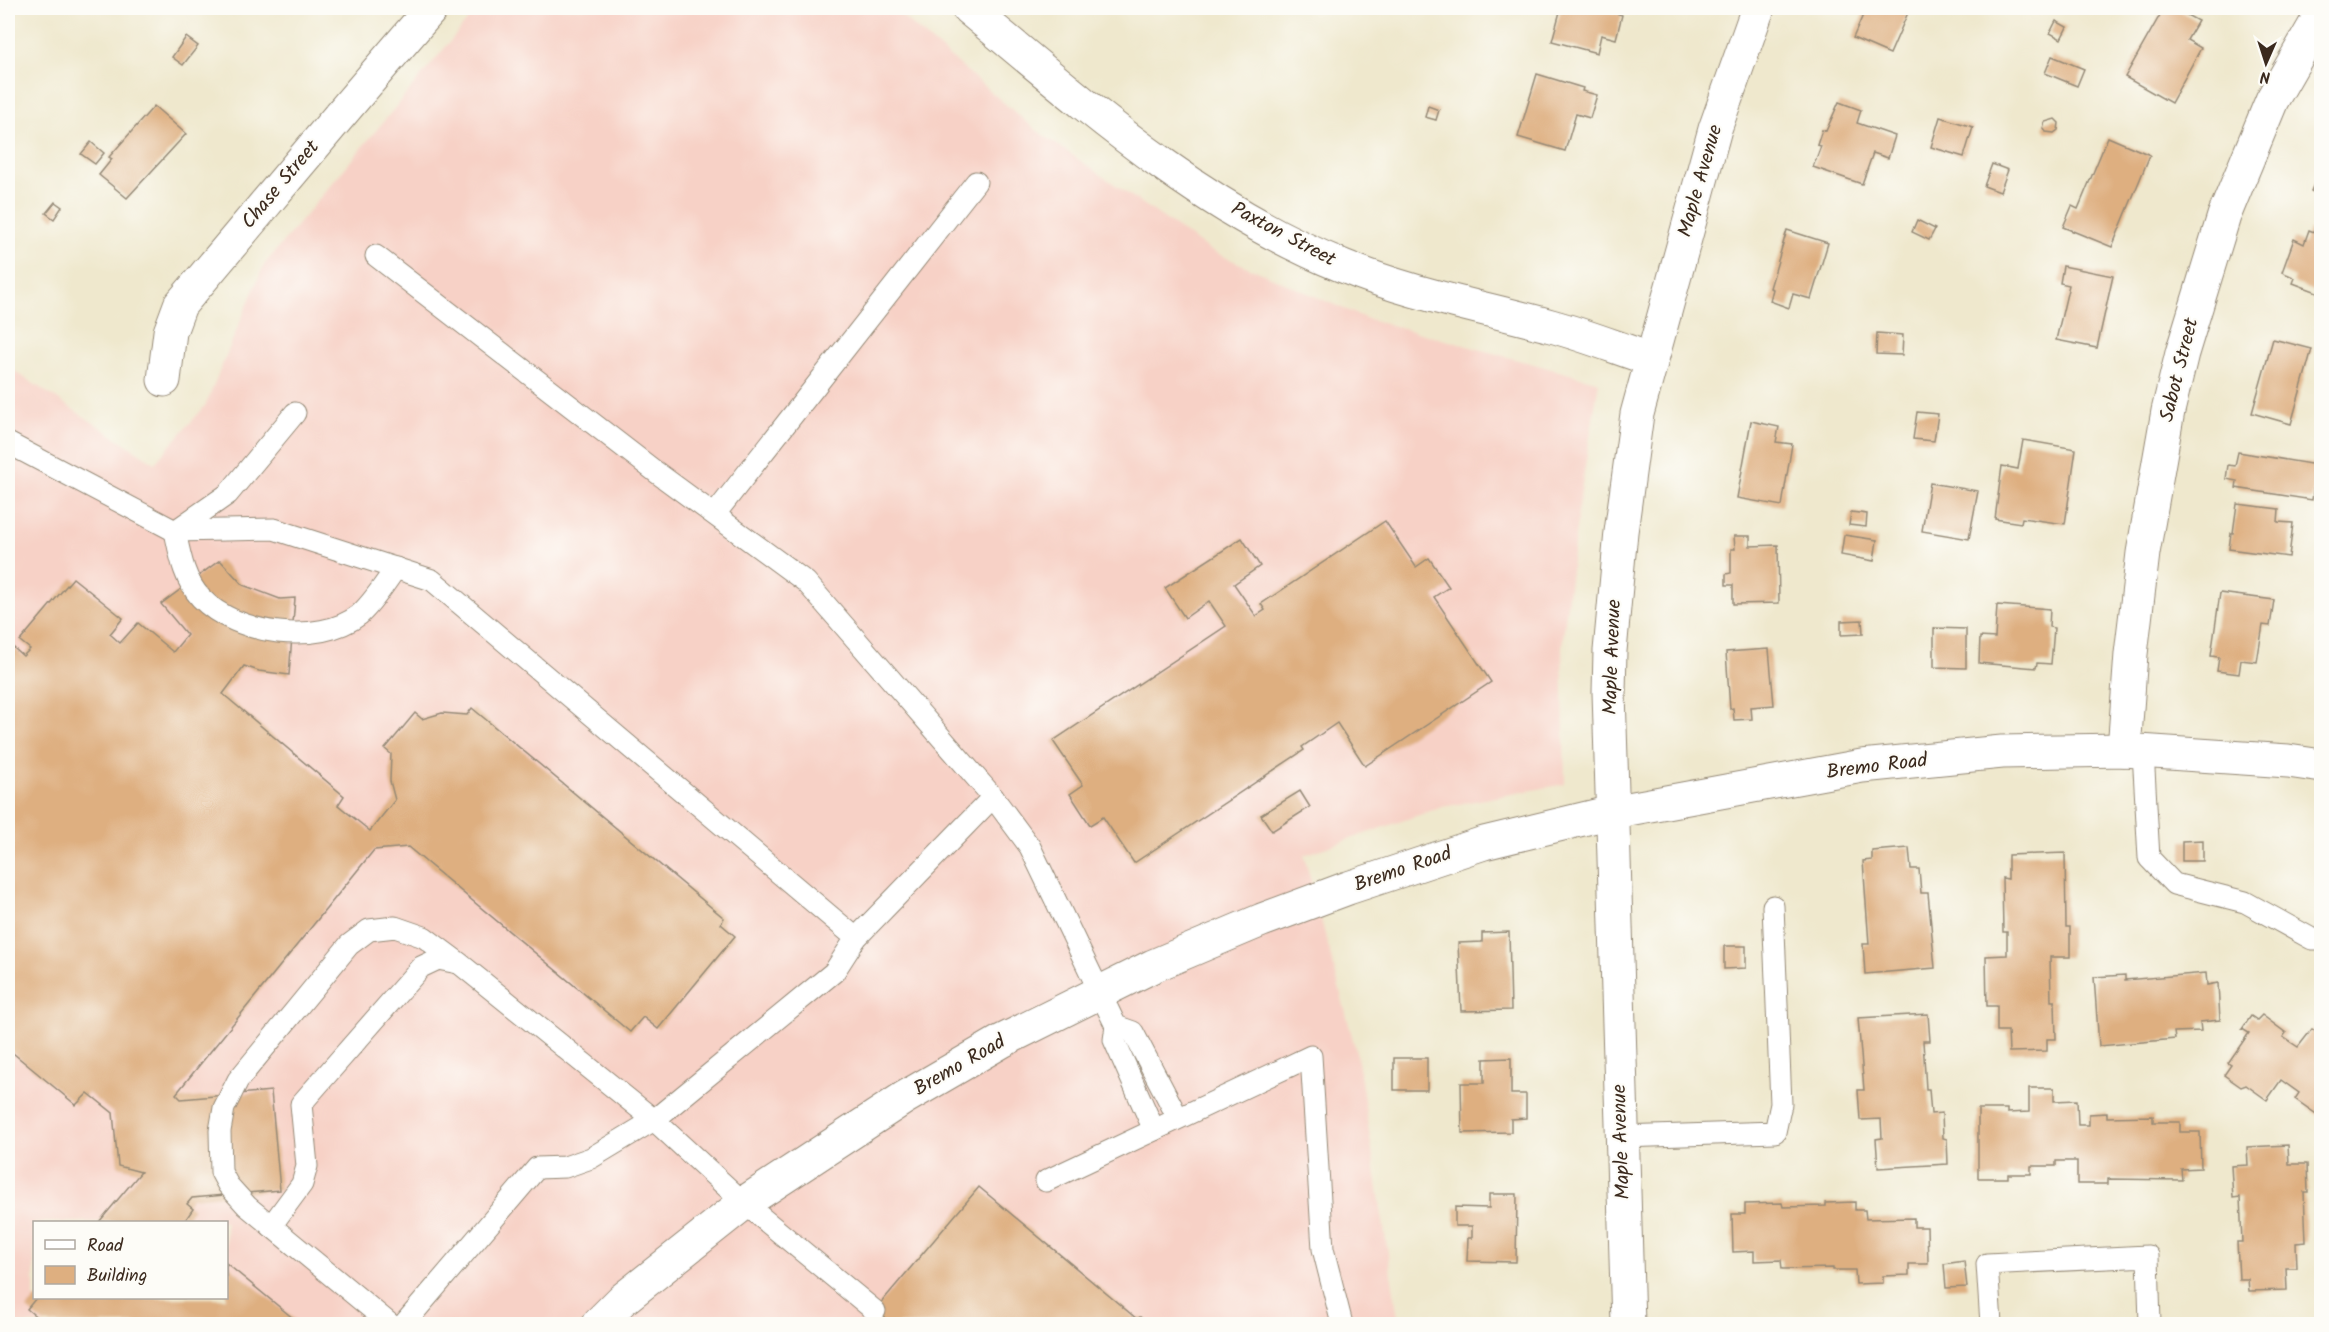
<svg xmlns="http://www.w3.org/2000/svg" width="2329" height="1332" font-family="Kalam,sans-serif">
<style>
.built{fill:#f7d1c6;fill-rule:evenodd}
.building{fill:#deaf80}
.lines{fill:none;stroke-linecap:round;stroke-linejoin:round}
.lane-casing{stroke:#958976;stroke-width:23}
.street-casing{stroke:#958976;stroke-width:35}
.lane{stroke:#fff;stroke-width:21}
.street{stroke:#fff;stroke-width:33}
.labels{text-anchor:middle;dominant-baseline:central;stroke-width:4.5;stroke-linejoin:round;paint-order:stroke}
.street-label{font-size:20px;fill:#3b2a1e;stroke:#fdfcf7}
</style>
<rect width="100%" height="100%" fill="#fdfcf7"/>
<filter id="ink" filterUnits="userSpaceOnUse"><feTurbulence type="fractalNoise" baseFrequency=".0167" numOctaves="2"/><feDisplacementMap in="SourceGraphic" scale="12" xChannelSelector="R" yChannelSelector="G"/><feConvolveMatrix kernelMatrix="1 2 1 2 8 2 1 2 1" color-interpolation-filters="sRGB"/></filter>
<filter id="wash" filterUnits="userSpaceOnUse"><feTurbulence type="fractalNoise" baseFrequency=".008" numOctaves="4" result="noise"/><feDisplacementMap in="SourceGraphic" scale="24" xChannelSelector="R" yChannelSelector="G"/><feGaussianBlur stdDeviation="1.35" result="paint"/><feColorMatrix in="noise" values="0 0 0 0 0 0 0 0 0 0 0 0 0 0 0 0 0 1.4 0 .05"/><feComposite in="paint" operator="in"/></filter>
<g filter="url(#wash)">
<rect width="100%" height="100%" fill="#efe8cd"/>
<!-- built -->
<path class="built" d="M478,8H892L1036,130L1211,251L1365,318L1599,382L1579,503L1562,646L1565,784L1442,807L1304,855L1357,1055L1399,1324H8V367L155,463L205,406L264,265ZM34,1222H226V1298H34Z"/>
<g id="blocks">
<!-- building -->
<g class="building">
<polygon points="1561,8 1610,8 1609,11 1622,15 1616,39 1601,35 1597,53 1552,41"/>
<polygon points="1866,8 1910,8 1890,54 1853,38"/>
<polygon points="2164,8 2174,8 2198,21 2187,40 2201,48 2171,103 2125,77"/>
<polygon points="2056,21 2067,27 2061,39 2050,33"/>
<polygon points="186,37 198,46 183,65 172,57"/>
<polygon points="2052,56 2084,69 2077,86 2045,73"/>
<polygon points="1537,74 1583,88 1582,91 1597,95 1590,118 1576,114 1565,151 1518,137"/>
<polygon points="1839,102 1861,110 1857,123 1895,136 1888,158 1873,153 1862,184 1813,167 1821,146 1817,145 1822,130 1826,131"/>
<polygon points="154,106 186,134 127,198 99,175 112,159 109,157"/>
<polygon points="1428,106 1439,110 1436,120 1425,117"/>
<polygon points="1940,117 1973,127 1964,157 1931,147"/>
<polygon points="2055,119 2059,123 2058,130 2054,133 2046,132 2043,128 2045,122"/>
<polygon points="2108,137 2150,155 2112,247 2063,227 2072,206 2078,209"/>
<polygon points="91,142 104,153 95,164 81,154"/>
<polygon points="1992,164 2008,170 2000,192 1984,186"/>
<polygon points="2317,178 2322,180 2322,197 2311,191"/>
<polygon points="55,202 62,207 54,219 46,213"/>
<polygon points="1917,220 1935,229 1929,240 1912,232"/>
<polygon points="1787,230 1828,243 1811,299 1793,294 1789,308 1770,301 1773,289 1770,288"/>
<polygon points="2309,230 2322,235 2322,294 2293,283 2295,278 2282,272 2294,239 2304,244"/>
<polygon points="2063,266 2113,276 2097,348 2056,340 2069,285 2060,283"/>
<polygon points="1877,333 1903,335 1902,355 1876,354"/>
<polygon points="2273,339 2312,349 2291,424 2252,413"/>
<polygon points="1917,412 1938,414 1934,441 1913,439"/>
<polygon points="1751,421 1779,427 1776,442 1792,444 1782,506 1737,498"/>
<polygon points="2023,440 2076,449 2065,524 2022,518 2021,523 1995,519 2002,466 2018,469"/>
<polygon points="2238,452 2317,465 2312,500 2236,488 2237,481 2226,479 2228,465 2235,466"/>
<polygon points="1930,483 1978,491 1969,539 1922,531"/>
<polygon points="2237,504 2279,509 2278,522 2293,523 2289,557 2229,549 2231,533 2233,533"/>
<polygon points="1851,512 1867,514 1866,527 1849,525"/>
<polygon points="1385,521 1416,567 1429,558 1449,587 1434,597 1491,682 1365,766 1337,723 1302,747 1304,750 1134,863 1103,817 1090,825 1070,794 1083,785 1053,741 1226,626 1209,601 1185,618 1165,588 1242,538 1260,566 1234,584 1256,616 1265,610 1261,604"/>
<polygon points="1844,535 1877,540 1874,561 1841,555"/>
<polygon points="1734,536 1750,536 1750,546 1778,545 1779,603 1733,604 1733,585 1726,585 1726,574 1731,573 1731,549 1735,549"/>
<polygon points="220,560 243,585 280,599 295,598 289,675 259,671 244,666 223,694 344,796 338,805 370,831 395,800 390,781 391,754 385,749 415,713 422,719 442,713 467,715 472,708 724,918 721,924 735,936 658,1029 643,1017 630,1032 408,847 374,850 176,1094 181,1099 271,1091 280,1190 192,1198 187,1204 193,1209 184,1222 99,1222 141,1172 118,1166 113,1113 88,1093 76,1105 8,1049 8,643 23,656 30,649 20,641 73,578 123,618 110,634 120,643 138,623 173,652 187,635 161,604"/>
<polygon points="2220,593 2274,600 2270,626 2263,625 2257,662 2241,660 2239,674 2217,671 2219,657 2211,656"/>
<polygon points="1997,605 2050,609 2049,627 2054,628 2051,664 2037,663 2036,668 1979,663 1980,637 1995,638"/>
<polygon points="1862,620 1863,634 1841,635 1841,621"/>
<polygon points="1934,628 1966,629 1966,668 1934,667"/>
<polygon points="1769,649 1774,705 1751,707 1752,719 1734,720 1733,708 1730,709 1726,652"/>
<polygon points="1300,791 1310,807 1272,831 1261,815"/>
<polygon points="2203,840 2203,861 2182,861 2182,841"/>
<polygon points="1909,848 1911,869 1919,869 1921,893 1928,893 1935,968 1865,974 1863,944 1869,944 1863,861 1872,860 1872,851"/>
<polygon points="2065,853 2066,927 2070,927 2070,957 2050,957 2051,1001 2055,1001 2056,1039 2047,1039 2047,1051 2009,1052 2008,1031 1997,1031 1997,1006 1987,1006 1986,956 2007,955 2007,932 2003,932 2002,878 2008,879 2008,855"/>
<polygon points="1509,932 1511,1010 1461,1011 1458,943 1482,942 1482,933"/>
<polygon points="1724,946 1746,946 1746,968 1724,969"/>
<polygon points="2206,973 2207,985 2218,983 2220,1020 2200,1022 2201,1031 2174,1032 2175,1039 2099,1046 2094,977 2125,975 2125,980"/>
<polygon points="1928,1014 1930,1041 1923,1041 1926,1089 1929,1089 1931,1114 1942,1113 1943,1138 1947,1139 1948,1164 1878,1168 1876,1139 1882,1138 1881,1119 1860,1120 1858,1090 1864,1090 1858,1018"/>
<polygon points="2262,1015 2286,1033 2283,1037 2298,1047 2312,1029 2322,1036 2322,1118 2295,1099 2299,1093 2281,1080 2267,1100 2246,1085 2241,1087 2224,1075 2231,1065 2228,1063 2249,1033 2242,1029 2251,1016 2257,1020"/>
<rect x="1394" y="1058" width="33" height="32"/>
<polygon points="1511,1058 1511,1094 1526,1094 1526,1118 1511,1119 1511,1132 1462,1133 1461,1083 1484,1083 1484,1059"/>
<polygon points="2029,1088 2054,1088 2054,1101 2077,1100 2078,1125 2089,1125 2089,1114 2107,1113 2107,1117 2153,1116 2153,1122 2180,1122 2180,1132 2200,1132 2201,1168 2181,1169 2182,1180 2108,1179 2108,1184 2077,1184 2077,1161 2056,1161 2056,1166 2031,1166 2031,1174 2008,1174 2008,1178 1978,1178 1978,1109 2007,1109 2007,1113 2029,1112"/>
<polygon points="2288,1145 2289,1164 2307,1164 2308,1192 2304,1192 2306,1242 2296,1243 2297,1268 2286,1268 2287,1290 2249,1291 2248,1279 2239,1279 2237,1242 2242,1242 2240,1197 2233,1198 2231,1166 2248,1165 2247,1147"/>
<polygon points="979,1187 1137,1319 1140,1317 1149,1324 863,1324"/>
<polygon points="1489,1194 1517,1194 1516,1262 1467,1261 1468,1238 1472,1238 1472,1226 1455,1226 1455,1207 1489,1208"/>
<polygon points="1855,1202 1855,1210 1865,1210 1866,1219 1914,1218 1914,1227 1927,1227 1928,1264 1909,1264 1909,1275 1883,1276 1883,1283 1856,1284 1855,1270 1833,1270 1833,1268 1782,1269 1781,1260 1754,1261 1754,1251 1733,1252 1732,1214 1745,1214 1745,1204 1782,1203 1783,1207 1826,1206 1826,1203"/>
<polygon points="1964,1261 1967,1287 1946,1288 1944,1264"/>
<polygon points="226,1263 300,1324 45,1324 27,1309 36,1298 226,1298"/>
</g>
</g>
</g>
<g filter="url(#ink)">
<use href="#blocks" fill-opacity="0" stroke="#958976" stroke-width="1.5"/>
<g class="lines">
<!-- lane casing -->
<g class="lane-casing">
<g id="lane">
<polyline points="376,256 656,472 806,582 993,797 1030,847 1116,1026 1133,1032 1178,1118"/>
<path d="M295,413L228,494L175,531C180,555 184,580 201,598C236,635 319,646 359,615C373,603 385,583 396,568"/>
<polyline points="8,443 175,531 274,529 432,580 856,938 834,972 654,1120 744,1203 875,1311"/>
<polyline points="715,514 976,182"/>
<polyline points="2143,752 2149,858 2174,884 2245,902 2312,939 2322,939"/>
<polyline points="856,938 993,797"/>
<polyline points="1116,1026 1114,1040 1154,1130"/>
<polyline points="1622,1137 1775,1132 1781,1104 1773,906"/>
<polyline points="1046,1181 1311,1056 1323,1249 1342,1324"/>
<polyline points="271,1226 302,1184 307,1166 301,1104 421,967 438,959 458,963"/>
<polyline points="390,1324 247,1206 228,1185 221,1172 220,1131 224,1108 238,1080 349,945 369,930 395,927 424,937 459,963 654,1120 591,1158 565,1167 537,1168 404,1324"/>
<polyline points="1991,1324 1987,1264 2148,1256 2150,1324"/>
</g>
</g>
<!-- street casing -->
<g class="street-casing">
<g id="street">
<path d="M968,8C1084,104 1201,209 1343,266C1410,294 1482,307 1551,326C1585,335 1617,348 1650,359"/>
<path d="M164,380L170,332L180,305C264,206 347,105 432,8"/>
<polyline points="2124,750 2131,654 2143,553 2168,411 2182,353 2224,216 2272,100 2322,13"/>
<polyline points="598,1324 622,1300 744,1203 904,1098 1002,1041 1153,966 1262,920 1348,888 1484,843 1612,812 1862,766 2002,752 2124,750 2288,761 2322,766"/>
<polyline points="1628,1324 1609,692 1610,651 1621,532 1637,414 1715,129 1758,8"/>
</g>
</g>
<!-- lane -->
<use href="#lane" class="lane"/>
<!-- street -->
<use href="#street" class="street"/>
</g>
</g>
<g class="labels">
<!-- street labels -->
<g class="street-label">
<text transform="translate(1701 181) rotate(-74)">Maple Avenue</text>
<text transform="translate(281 185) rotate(-50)">Chase Street</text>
<text transform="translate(1283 235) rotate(28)">Paxton Street</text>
<text transform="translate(2180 370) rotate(-76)">Sabot Street</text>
<text transform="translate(1613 657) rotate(-88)">Maple Avenue</text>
<text transform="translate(1877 767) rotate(-7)">Bremo Road</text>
<text transform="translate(1403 870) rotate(-19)">Bremo Road</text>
<text transform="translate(960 1066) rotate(-30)">Bremo Road</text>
<text transform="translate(1622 1142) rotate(-92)">Maple Avenue</text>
</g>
</g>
<!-- margin -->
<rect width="2329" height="1332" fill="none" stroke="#fdfcf7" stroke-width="30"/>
<!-- legend -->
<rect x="33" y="1221" width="195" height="78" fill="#fdfcf7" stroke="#afa8a0" stroke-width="1.5"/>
<rect x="45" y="1240" width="30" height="9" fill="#ffffff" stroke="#afa8a0" stroke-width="1.5"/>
<text x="87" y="1251" font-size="18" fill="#3b2a1e">Road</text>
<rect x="45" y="1266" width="30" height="18" fill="#deaf80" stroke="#afa8a0" stroke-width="1.5"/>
<text x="87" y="1281" font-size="18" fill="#3b2a1e">Building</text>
<!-- north arrow -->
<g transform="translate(2266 63) rotate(183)" stroke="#fdfcf7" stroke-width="4.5" paint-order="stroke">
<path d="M0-4.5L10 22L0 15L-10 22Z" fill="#3b2a1e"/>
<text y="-9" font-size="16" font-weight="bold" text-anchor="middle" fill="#3b2a1e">N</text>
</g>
</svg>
